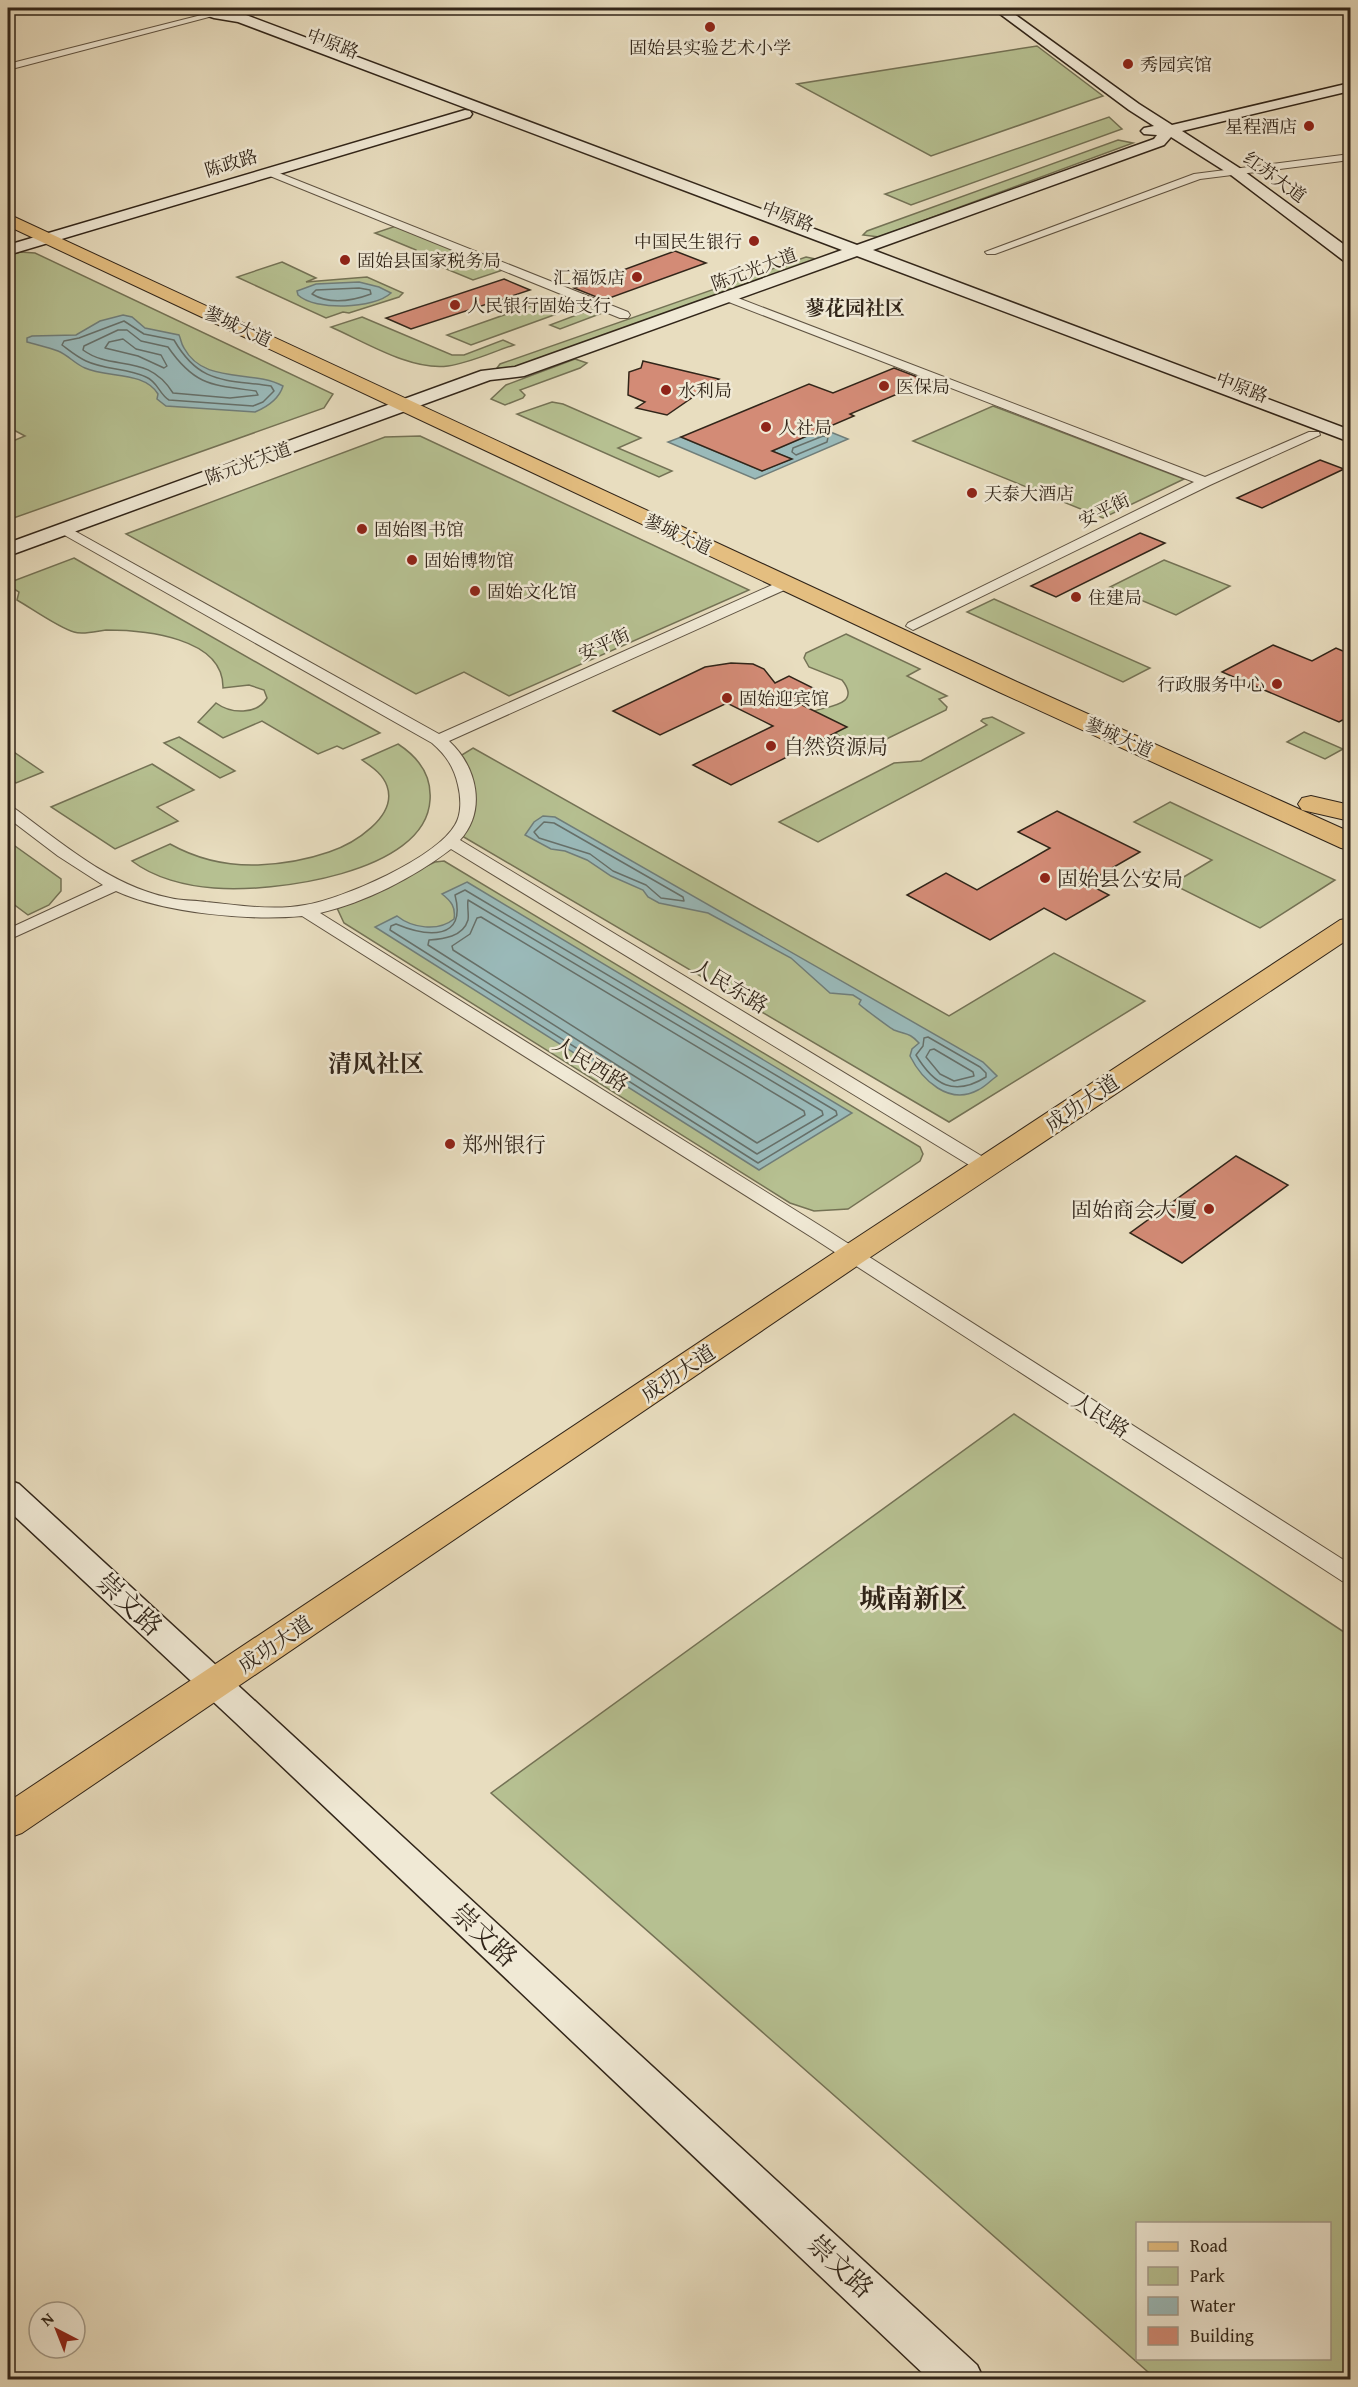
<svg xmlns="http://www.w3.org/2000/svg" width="1358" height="2387" font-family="'Gentium Book Plus','Noto Serif SC',serif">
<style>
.green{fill:#b6c091;stroke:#747255;stroke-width:1.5;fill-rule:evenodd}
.water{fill:#9ababa;stroke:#707e7a;stroke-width:1.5}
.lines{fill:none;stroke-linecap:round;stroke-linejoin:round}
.shore{stroke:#66706a;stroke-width:1.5}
.building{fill:#d38b76;stroke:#312519;stroke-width:1.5}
.street-casing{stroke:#5f5342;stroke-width:2}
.secondary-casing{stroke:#312519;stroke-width:3}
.primary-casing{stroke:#312519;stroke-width:2}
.street{fill:#f0e9d5;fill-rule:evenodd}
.secondary{fill:#f0e9d5;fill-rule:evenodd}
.primary{fill:#e4be80;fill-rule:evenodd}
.poi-dot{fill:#8f2418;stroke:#f0e9d5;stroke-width:2}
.labels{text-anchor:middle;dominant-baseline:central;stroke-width:5;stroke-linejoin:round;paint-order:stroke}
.far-street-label{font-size:18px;fill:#312519;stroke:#f0e9d5}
.far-poi-label{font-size:18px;fill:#312519;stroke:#f0e9d5;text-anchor:start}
.far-quarter-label{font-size:20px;font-weight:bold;fill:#312519;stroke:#f0e9d5}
.poi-label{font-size:21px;fill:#312519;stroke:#f0e9d5;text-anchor:start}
.street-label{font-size:21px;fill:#312519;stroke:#f0e9d5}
.quarter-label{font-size:24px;font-weight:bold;fill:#312519;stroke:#f0e9d5}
.near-street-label{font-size:26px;fill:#312519;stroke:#f0e9d5}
.district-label{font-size:27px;font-weight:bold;fill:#312519;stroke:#f0e9d5}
</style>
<rect width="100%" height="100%" fill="#e8ddbf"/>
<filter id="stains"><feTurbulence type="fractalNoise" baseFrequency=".00333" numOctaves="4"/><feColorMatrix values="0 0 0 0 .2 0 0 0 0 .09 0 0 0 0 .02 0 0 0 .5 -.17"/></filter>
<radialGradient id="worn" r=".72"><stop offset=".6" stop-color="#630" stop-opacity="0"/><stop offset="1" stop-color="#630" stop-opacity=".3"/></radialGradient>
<!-- green -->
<g class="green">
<polygon points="1037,46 1103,96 931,156 797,84"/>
<polygon points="1109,117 1122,129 911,205 885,194"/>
<polygon points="1118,140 1133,143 879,237 863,235 867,231"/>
<polygon points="396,226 503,270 473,280 415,256 416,250 375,233"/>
<polygon points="20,252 35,253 333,394 324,408 8,520 8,517 11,516 8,513 8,443 25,436 8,427 8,256"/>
<polygon points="806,257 816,259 816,261 515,370 497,368 500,364"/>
<polygon points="282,262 316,278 306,282 367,277 403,293 399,297 349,313 343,312 326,318 237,277"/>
<polygon points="541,302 565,311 471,345 447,335"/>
<polygon points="595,308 605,312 560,329 550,325"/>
<path d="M362,317L452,355H464L503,340L514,345C492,352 470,363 448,366C411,371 365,342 331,327Z"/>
<polygon points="575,359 587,363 580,368 520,390 525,395 523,398 505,405 491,399 506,385"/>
<polygon points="552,402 563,404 641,438 618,448 672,471 659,477 517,414"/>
<polygon points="993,406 1184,479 1103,518 913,441"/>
<polygon points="420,436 749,590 509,696 464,672 416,694 126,534 385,437"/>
<path d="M74,558L380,733L343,749L337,746L318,754L262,721L223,738L198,722L216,703C231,714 257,715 267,698L264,690L249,685L223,688C224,637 143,630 106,630C97,631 83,635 74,632C59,628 31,608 17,600L19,592L8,585V583Z"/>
<polygon points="1164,560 1230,586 1176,615 1110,587"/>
<polygon points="994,599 1150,668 1123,682 967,612"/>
<path d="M846,634L920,669L907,676L947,696L939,699L947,707L946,710L864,750L828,746L804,749L839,736L814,711C828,706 862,705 842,680L809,667L804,658L806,653Z"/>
<polygon points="992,717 1024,733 818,842 779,822 894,763 921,761 987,725 981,721 983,719"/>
<polygon points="1304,732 1343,749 1325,759 1287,742"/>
<polygon points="179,737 235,771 220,778 164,743"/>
<path d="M398,744C418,757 432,774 430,800C426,874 270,893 214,888C186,886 154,878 132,861L170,844C197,859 227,866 258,865C282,864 306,860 329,852C353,844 398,817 387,786C383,774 372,767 362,760Z"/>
<polygon points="8,748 43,772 16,783 8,778"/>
<polygon points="473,748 949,1016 1054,953 1145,1001 949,1122 457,833 463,827 457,758"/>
<polygon points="152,764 194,790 157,807 178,821 115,849 51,807"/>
<polygon points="1170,802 1335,880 1260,928 1172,884 1212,860 1134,822"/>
<polygon points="8,841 61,879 61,891 49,905 28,915 8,900"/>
<polygon points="444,861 920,1147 923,1154 920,1161 848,1209 814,1211 790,1203 344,923 337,908 435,862"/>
<path d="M1014,1414L1350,1636V2379H1156L491,1793ZM1138,2224H1330V2358H1138Z"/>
</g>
<!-- water -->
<g class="water">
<path d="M359,282L379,287L391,293C374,309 315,311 298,295L297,291L316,284Z"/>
<path d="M123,315L132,317L145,328L179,335C181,339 181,344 184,348C204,385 252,369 283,386C279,399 267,407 255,412L166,406L157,399L158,394C144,371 107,378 85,368C75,364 68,355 58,351C48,347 37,345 27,342V338L32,336L76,335L100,321Z"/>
<polygon points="823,429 848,439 755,479 668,442 681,437 762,471 791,459 772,451"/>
<path d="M543,816L555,817L983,1062L997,1076C991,1080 985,1087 978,1090C949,1106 922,1080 910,1056L912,1049L919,1043C909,1032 906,1035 894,1030C890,1028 862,1007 859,1004L861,1000L853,995L830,993L791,958L708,913L659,903L648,897L643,890L611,876L587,860L565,851L551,849L525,835L534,822Z"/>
<path d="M467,882L852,1113L759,1170L375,927L397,916C412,928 438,932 454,919C456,907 451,901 442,894Z"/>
</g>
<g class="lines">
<!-- shore -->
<g class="shore">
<path d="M359,288L370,290L371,294C352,301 330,305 312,294L316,290Z"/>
<path d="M124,321L144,334L174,340C200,385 225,379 271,386L274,391L263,402L253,406L169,400C159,394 158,382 146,377C127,368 105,370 86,361C77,357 70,351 62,345L64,341L79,338Z"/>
<path d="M118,330H127L141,341L168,347C195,386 212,385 256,391L258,395L230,398L173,393C147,352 113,372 83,350L84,346Z"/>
<polygon points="123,339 136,349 161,355 167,366 164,368 138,356 105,348 109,342"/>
<polygon points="823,436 828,437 827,442 796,455 792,452 793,448"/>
<polygon points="544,822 554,823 683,897 684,901 661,898 646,885 613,871 590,854 539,838 534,832"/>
<path d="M465,890L836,1111L837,1115L758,1163L390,930L391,926L396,924C427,937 467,941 455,895Z"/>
<path d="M468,900L822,1111L823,1115L757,1154L428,945L429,940C443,939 463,937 468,920C469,914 467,907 468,900Z"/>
<polygon points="481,917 804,1111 805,1115 757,1143 453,950 452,946 470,934 477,918"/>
<path d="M928,1037L980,1067L986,1073V1077C954,1097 934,1085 916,1055L923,1046L924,1038Z"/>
<polygon points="934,1049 973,1072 974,1076 954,1081 940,1074 926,1057 930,1050"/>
</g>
</g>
<!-- building -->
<g class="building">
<polygon points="675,251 706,263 604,300 574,288"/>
<polygon points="504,279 530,290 411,329 386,318"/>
<polygon points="643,361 689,372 719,379 667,415 636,408 645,402 628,395 629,372 641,368"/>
<polygon points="894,368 928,381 850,414 854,416 772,451 792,459 762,471 681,437 809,384 833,393"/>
<polygon points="1320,460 1344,469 1262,508 1237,498"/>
<polygon points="1140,533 1165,543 1056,597 1031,586"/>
<polygon points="1273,645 1312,661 1336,648 1350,654 1350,716 1339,722 1222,672"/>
<polygon points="731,663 753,664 764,669 775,683 789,676 825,694 802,705 847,727 731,785 693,765 773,726 727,703 660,735 613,711 705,667"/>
<polygon points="1057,811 1140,852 1086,883 1109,895 1066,920 1044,908 990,940 907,895 946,873 977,890 1050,848 1018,832"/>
<polygon points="1236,1156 1288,1185 1182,1263 1130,1233"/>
</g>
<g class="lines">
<!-- street casing -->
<g class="street-casing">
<g id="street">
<polygon points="229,8 243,8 8,70 8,64"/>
<polygon points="1350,154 1350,160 1200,179 995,254 987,254 985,252 1194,174"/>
<polygon points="269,169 628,312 630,315 628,318 620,318 265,174 264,172"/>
<polygon points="725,293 1205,477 1309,432 1319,432 1320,435 1210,485 913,630 906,626 908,623 1194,482 721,299 721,295"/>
<path d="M64,525L439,734L781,581H791L793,584L791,587L449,741C477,767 487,810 460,840L993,1163L996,1167L993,1171H979L451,849C413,878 366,902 320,913L827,1230L1350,1564V1583L1342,1581L813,1238L302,916C249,921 164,913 116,891L8,940V929L103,885L58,856L8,818V806L14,808C61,842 110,886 170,898C181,901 194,900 206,902C238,905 273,911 305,905C343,899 436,858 455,825C462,814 461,797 458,785C454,767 446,755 432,743L59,532L57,529Z"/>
</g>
</g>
<!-- secondary casing -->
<g class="secondary-casing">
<g id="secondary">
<polygon points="192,8 209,8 246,15 857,245 1154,139 1157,135 1144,134 1141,131 1144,128 1154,126 1129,110 992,8 1006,8 1139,104 1172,125 1350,83 1350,91 1182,131 1241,169 1350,249 1350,262 1344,261 1231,175 1171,137 1164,145 873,250 1350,430 1350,442 857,256 524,376 490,380 8,556 8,543 481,371 515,367 842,250 238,22 214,18 193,11"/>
<polygon points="465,110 470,111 472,114 470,117 8,255 8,245"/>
<polygon points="8,1480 19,1484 977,2365 984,2380 930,2380 235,1722 8,1510"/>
</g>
</g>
<!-- primary casing -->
<g class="primary-casing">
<g id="primary">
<polygon points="8,214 1017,682 1350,832 1350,850 1341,848 999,692 8,226"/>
<polygon points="1311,796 1350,805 1350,821 1302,810 1298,804 1302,798"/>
<polygon points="1350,918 1350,938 863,1262 22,1833 8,1838 8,1802 841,1248 1340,920"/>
</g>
</g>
<!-- street -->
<use href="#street" class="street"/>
<!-- secondary -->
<use href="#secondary" class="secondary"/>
<!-- primary -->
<use href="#primary" class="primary"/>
</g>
<!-- markers -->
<g class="poi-dot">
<circle cx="710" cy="27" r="6"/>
<circle cx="1128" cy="64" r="6"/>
<circle cx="1309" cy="126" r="6"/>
<circle cx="754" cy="241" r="6"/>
<circle cx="345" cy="260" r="6"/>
<circle cx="637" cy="277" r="6"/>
<circle cx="455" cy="305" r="6"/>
<circle cx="884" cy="386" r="6"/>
<circle cx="666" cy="390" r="6"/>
<circle cx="766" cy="427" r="6"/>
<circle cx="972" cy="493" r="6"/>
<circle cx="362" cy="529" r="6"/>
<circle cx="412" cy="560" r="6"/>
<circle cx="475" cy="591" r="6"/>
<circle cx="1076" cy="597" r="6"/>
<circle cx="1277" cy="684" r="6"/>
<circle cx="727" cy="698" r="6"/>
<circle cx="771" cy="746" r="6"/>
<circle cx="1045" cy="878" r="6"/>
<circle cx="450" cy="1144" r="6"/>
<circle cx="1209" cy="1209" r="6"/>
</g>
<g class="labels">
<!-- far-street labels -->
<g class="far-street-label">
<text transform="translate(333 43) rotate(21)">中原路</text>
<text transform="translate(231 163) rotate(-17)">陈政路</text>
<text transform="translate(1275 177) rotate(36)">红苏大道</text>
<text transform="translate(788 216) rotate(21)">中原路</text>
<text transform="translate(754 269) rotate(-20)">陈元光大道</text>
<text transform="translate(238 326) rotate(25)">蓼城大道</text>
<text transform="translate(1242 387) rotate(21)">中原路</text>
<text transform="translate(248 463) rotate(-20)">陈元光大道</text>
<text transform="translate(1104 510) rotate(-26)">安平街</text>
<text transform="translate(678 534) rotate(25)">蓼城大道</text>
<text transform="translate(604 644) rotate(-24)">安平街</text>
<text transform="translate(1119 737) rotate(24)">蓼城大道</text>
</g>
<!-- far-poi labels -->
<g class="far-poi-label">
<text x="710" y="47" text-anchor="middle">固始县实验艺术小学</text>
<text x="1140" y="64">秀园宾馆</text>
<text x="1297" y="126" text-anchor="end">星程酒店</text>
<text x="742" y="241" text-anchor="end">中国民生银行</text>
<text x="357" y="260">固始县国家税务局</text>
<text x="625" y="277" text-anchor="end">汇福饭店</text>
<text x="467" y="305">人民银行固始支行</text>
<text x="896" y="386">医保局</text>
<text x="678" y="390">水利局</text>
<text x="778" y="427">人社局</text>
<text x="984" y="493">天泰大酒店</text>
<text x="374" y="529">固始图书馆</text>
<text x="424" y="560">固始博物馆</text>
<text x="487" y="591">固始文化馆</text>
<text x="1088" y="597">住建局</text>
<text x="1265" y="684" text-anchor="end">行政服务中心</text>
<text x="739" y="698">固始迎宾馆</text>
</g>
<!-- far-quarter labels -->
<g class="far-quarter-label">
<text x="855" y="307">蓼花园社区</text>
</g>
<!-- poi labels -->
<g class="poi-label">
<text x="783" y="746">自然资源局</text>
<text x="1057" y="878">固始县公安局</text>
<text x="462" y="1144">郑州银行</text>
<text x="1197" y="1209" text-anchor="end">固始商会大厦</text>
</g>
<!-- street labels -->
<g class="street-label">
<text transform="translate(730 986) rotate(31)">人民东路</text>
<text transform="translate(591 1064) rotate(32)">人民西路</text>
<text transform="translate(1082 1103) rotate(-34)">成功大道</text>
<text transform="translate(678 1373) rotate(-34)">成功大道</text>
<text transform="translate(1101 1415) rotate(33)">人民路</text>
<text transform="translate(275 1644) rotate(-34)">成功大道</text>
</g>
<!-- quarter labels -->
<g class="quarter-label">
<text x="376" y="1063">清风社区</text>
</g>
<!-- near-street labels -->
<g class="near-street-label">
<text transform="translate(130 1604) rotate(43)">崇文路</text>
<text transform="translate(485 1935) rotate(43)">崇文路</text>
<text transform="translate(841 2266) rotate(43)">崇文路</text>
</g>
<!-- district labels -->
<g class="district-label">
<text x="913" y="1598">城南新区</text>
</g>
</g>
<!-- margin -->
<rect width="1358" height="2387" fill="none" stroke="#e8ddbf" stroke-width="30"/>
<rect x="9" y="9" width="1340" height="2369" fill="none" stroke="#312519" stroke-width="3"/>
<rect x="15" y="15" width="1328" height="2357" fill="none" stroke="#312519" stroke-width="1.5"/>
<!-- legend -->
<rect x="1136" y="2222" width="195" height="138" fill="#f0e9d5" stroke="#a49b8a" stroke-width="1.5"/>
<rect x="1148" y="2242" width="30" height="9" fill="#e4be80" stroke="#a49b8a" stroke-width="1.5"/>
<text x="1190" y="2252" font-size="18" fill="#312519">Road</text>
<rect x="1148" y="2267" width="30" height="18" fill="#b6c091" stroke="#a49b8a" stroke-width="1.5"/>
<text x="1190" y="2282" font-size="18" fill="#312519">Park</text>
<rect x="1148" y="2297" width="30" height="18" fill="#9ababa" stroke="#a49b8a" stroke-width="1.5"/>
<text x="1190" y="2312" font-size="18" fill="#312519">Water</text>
<rect x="1148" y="2327" width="30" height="18" fill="#d38b76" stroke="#a49b8a" stroke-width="1.5"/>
<text x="1190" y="2342" font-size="18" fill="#312519">Building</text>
<!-- north arrow -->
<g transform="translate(57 2330) rotate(318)"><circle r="28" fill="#f0e9d5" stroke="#a49b8a" stroke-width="1.5"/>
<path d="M0-4.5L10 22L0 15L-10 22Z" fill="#8f2418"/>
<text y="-9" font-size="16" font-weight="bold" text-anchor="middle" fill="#312519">N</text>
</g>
<rect width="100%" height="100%" filter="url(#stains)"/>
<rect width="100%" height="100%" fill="url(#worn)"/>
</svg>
